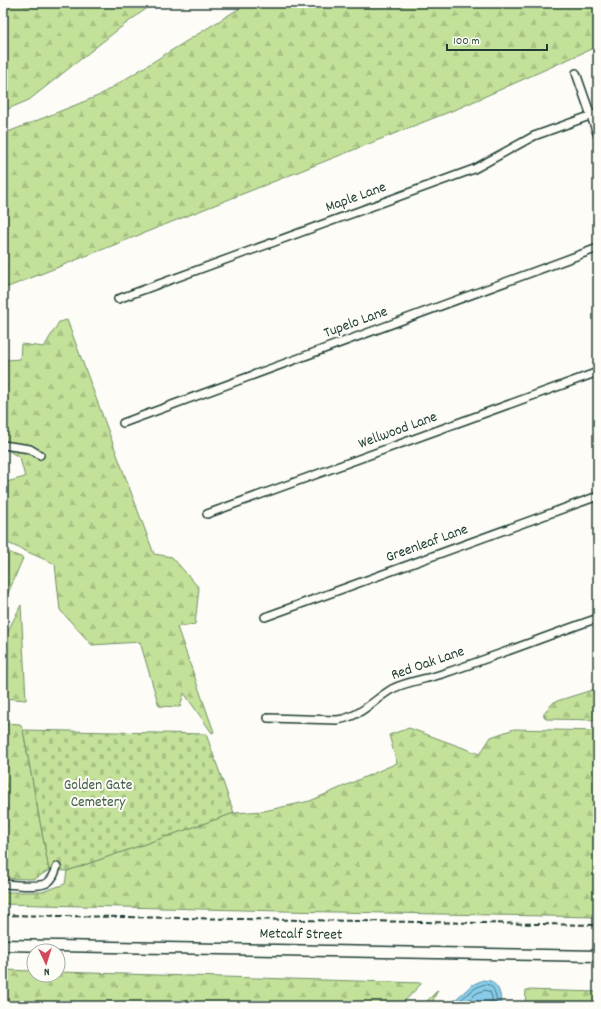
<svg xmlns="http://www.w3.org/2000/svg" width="601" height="1009" font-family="Dekko,sans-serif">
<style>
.forest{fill:url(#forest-firs);stroke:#718f66}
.cemetery{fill:url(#cemetery-stones);stroke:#718f66}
.water{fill:#88cce9;stroke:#5e93a1}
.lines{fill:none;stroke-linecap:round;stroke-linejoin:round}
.shore{stroke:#49767c;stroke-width:1}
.street-casing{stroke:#1f3d34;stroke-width:10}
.secondary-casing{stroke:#1f3d34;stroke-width:13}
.street{stroke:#fdfcf7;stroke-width:7}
.secondary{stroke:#fdfcf7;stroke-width:10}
.rail{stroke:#1f3d34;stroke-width:2;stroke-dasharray:6 3;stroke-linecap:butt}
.labels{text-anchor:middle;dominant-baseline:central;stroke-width:4;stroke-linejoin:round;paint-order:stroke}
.street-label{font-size:15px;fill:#1f3d34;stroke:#fdfcf7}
.park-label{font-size:15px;fill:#405e48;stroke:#fdfcf7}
</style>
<defs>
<pattern id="forest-firs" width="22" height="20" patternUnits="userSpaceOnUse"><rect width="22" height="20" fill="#c3e199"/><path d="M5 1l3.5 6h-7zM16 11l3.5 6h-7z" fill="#a7c284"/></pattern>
<pattern id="cemetery-stones" width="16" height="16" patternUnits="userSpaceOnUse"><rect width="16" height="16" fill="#c3e199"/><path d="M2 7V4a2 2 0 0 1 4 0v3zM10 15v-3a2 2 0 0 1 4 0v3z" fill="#a7c284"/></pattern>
</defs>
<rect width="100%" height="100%" fill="#fdfcf7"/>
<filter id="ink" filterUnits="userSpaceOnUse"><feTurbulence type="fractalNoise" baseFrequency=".025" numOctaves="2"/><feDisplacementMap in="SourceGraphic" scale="8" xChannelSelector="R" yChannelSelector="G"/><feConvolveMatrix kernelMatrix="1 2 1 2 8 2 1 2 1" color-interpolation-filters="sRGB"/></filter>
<g filter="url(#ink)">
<!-- forest -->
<g class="forest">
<polygon points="3,3 154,3 120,28 29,100 3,111"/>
<polygon points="248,3 598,3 598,46 459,108 3,289 3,134 98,96"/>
<polygon points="67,320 154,554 172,557 199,588 195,624 177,627 214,732 212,733 184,693 180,707 159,706 140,642 92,645 60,610 55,564 3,541 3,483 25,477 20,458 9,451 3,440 3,357 7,360 20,359 21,344 44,347 59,322"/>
<polygon points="3,550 23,558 3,605"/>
<polygon points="21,605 26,700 3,698 3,641"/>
<polygon points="598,688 598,720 546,719 543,714 554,702"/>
<polygon points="3,723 20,724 23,730 49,870 35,879 3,878"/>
<polygon points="409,728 480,754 491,737 514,729 598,731 598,917 282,911 3,904 3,892 42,892 65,884 67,871 234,813 264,811 310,801 397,763 389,735"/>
<polygon points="3,970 34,971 34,975 58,975 58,972 422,983 400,1006 3,1006"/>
<polygon points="438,990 430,1006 422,1006"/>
<polygon points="526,990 598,992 598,1006 525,1006"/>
</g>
<!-- cemetery -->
<polygon class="cemetery" points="23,730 206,734 234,813 67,871 49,870"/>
<!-- water -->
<path class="water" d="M483,980L491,981C500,988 501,995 501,1006H448L472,985Z"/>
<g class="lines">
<!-- shore -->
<g class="shore">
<path d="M454,1006C470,992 495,965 497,1006"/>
<polyline points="461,1006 477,993 485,990 490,992 492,997 492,1006"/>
</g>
<!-- street casing -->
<g class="street-casing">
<g id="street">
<polyline points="576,73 598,136"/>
<polyline points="118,299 474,169 534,136 598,113"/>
<polyline points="123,423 598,248"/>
<polyline points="3,445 30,449 40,455"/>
<polyline points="207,514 598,372"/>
<polyline points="265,617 598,496"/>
<path d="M268,718L337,720C361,717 373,700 392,689C408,681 428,679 445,673C496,656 547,636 598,618"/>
<path d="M3,884C14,884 38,888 47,883C53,879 55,873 57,867"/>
</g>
</g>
<!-- secondary casing -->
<g class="secondary-casing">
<polyline id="secondary" points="3,945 598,956"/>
</g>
<!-- street -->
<use href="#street" class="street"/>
<!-- secondary -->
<use href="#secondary" class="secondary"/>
<!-- rail -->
<polyline class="rail" points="3,915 598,925"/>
</g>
</g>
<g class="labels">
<!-- street labels -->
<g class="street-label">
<text transform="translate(356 198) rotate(-20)">Maple Lane</text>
<text transform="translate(356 323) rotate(-20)">Tupelo Lane</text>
<text transform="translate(398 431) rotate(-20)">Wellwood Lane</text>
<text transform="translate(427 544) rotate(-20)">Greenleaf Lane</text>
<text transform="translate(428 664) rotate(-19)">Red Oak Lane</text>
<text transform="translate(301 935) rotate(1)">Metcalf Street</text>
</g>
<!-- park labels -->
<g class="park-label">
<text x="98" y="786">Golden Gate<tspan x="98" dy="17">Cemetery</tspan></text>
</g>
</g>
<!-- margin -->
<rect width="601" height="1009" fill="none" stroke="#fdfcf7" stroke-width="16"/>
<rect x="8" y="8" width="585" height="993" fill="none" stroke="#1f3d34" stroke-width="1.5" filter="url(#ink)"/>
<!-- north arrow -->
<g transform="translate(46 963) rotate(176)"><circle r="19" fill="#fdfcf7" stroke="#a4b0a9"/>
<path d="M0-3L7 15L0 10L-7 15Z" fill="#d1495b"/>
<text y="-6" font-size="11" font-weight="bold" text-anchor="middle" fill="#1f3d34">N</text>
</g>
<!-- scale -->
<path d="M447 44v6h100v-6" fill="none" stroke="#1f3d34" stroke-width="2"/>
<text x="453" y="44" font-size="12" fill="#1f3d34" stroke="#fdfcf7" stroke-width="3" paint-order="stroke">100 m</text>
</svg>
